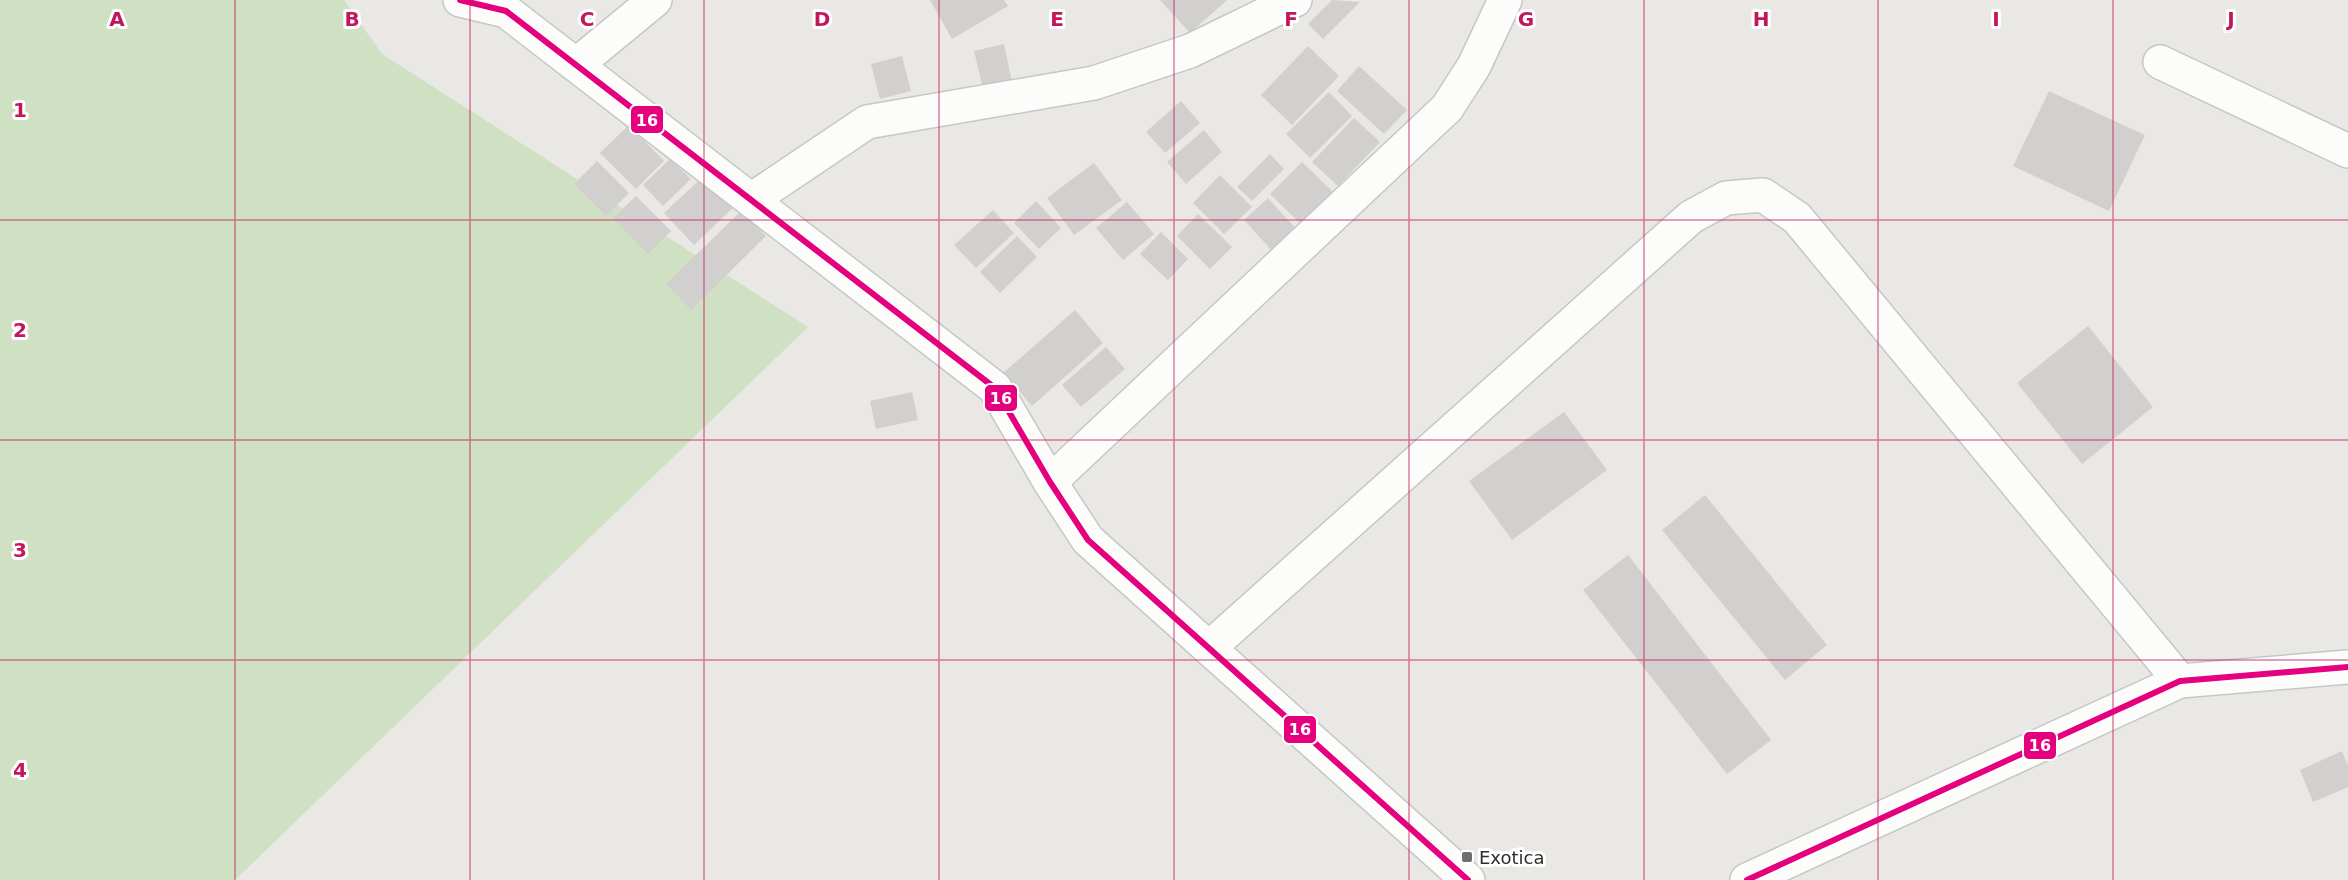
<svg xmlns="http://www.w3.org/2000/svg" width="2348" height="880" font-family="'DejaVu Sans',sans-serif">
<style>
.green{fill:#cfe1c2}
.building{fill:#d2d0ce}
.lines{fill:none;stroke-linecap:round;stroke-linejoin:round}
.minor-casing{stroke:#c7c6c7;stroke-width:36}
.tertiary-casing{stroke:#c7c6c7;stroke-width:36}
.minor{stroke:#fcfcfb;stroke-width:33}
.tertiary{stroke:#fcfcfb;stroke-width:33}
.bus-1-casing{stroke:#fff;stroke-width:10}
.bus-1{stroke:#e5007d;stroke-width:6}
.grid{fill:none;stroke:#c2185b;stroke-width:1.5;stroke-opacity:0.55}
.poi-dot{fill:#706f6e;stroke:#fff;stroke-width:2}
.labels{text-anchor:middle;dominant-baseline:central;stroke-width:6;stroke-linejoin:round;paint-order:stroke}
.poi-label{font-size:18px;fill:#2e2e2e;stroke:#fff;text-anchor:start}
.grid-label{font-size:20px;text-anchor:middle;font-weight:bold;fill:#c2185b;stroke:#fff;stroke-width:6;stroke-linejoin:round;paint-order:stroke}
.line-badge{stroke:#fff;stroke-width:2}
.badge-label{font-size:16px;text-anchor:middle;font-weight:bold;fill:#fff}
</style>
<rect width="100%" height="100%" fill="#eae8e5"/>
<!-- green -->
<polygon class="green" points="0,0 344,0 382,54 808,327 235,880 0,880"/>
<!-- building -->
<g class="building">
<polygon points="930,0 1004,0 1008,6 952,39"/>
<polygon points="1160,0 1227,0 1190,33"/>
<polygon points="1332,0 1360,2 1323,39 1308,24"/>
<polygon points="1004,44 1012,82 983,89 974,51"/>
<polygon points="1308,46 1339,76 1292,125 1261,95"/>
<polygon points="902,56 911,91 880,99 871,64"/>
<polygon points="1359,66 1407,110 1384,134 1337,91"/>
<polygon points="2049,91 2145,135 2109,211 2013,166"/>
<polygon points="1329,92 1352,116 1310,158 1286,134"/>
<polygon points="1181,101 1200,123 1165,153 1146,132"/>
<polygon points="1354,118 1380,142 1338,186 1312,162"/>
<polygon points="629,125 664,161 636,189 600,153"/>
<polygon points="1204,130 1222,152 1186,184 1167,162"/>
<polygon points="1270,154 1284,169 1252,201 1237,187"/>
<polygon points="670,159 691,179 663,206 643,185"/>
<polygon points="597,161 629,193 606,216 574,184"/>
<polygon points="1302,162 1334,193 1302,225 1270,194"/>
<polygon points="1094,163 1122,200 1074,235 1047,198"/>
<polygon points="705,175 735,206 694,245 664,213"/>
<polygon points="1220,175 1252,207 1224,234 1193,203"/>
<polygon points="636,196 671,231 648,254 613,218"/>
<polygon points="1268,198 1300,233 1276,255 1244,220"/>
<polygon points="1036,201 1061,228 1039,249 1014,223"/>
<polygon points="1127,202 1154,234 1123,260 1096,228"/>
<polygon points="993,210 1014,233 976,268 954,245"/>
<polygon points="741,211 766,236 691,310 666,284"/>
<polygon points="1198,214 1232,247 1210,269 1177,236"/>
<polygon points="1161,232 1188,259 1168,280 1140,254"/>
<polygon points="1017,236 1037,257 1000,293 980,272"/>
<polygon points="1075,310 1103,343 1032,406 1003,373"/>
<polygon points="2088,326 2153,407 2082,464 2017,383"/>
<polygon points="1106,347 1125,369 1081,407 1062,385"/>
<polygon points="912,392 918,420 876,429 870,401"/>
<polygon points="1564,412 1607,470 1512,540 1469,481"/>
<polygon points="1705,495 1827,645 1785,680 1662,530"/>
<polygon points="1628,555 1771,740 1727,774 1583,590"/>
<polygon points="2342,751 2348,766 2348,787 2313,802 2300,770"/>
</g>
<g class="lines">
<!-- minor casing -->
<g class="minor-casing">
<g id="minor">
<polyline points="2160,62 2348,151"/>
<polyline points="576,65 655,0"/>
<polyline points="751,200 867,122 1094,83 1190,51 1295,0"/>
<polyline points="1050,482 1447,108 1474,66 1505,0"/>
<polyline points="1209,648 1691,217 1726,198 1763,195 1797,218 2180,681"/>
</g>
</g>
<!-- tertiary casing -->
<g class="tertiary-casing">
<g id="tertiary">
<polyline points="460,0 506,11 995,388 1050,482 1088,540 1468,880"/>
<polyline points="1747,880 2180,681 2348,667"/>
</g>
</g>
<!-- minor -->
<use href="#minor" class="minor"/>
<!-- tertiary -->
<use href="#tertiary" class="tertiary"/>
<!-- bus-1 casing -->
<g class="bus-1-casing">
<g id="bus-1">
<polyline points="460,0 506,11 995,388 1050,482 1088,540 1468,880"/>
<polyline points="1747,880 2180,681 2348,667"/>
</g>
</g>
<!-- bus-1 -->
<use href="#bus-1" class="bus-1"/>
</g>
<!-- grid -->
<path class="grid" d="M235,0V880M470,0V880M704,0V880M939,0V880M1174,0V880M1409,0V880M1644,0V880M1878,0V880M2113,0V880M0,220H2348M0,440H2348M0,660H2348"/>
<!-- markers -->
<rect class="poi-dot" x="1461" y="851" width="12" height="12" rx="3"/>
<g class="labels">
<!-- poi labels -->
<g class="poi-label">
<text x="1479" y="857">Exotica</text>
</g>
</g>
<g class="grid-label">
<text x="117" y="26">A</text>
<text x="352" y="26">B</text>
<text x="587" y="26">C</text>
<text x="822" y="26">D</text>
<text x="1057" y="26">E</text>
<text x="1291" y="26">F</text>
<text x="1526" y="26">G</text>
<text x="1761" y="26">H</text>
<text x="1996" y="26">I</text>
<text x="2231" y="26">J</text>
<text x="20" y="117">1</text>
<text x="20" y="337">2</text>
<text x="20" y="557">3</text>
<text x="20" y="777">4</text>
</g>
<g class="line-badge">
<rect x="630" y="105" width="34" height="29" rx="6" fill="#e5007d"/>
<rect x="984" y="384" width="34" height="28" rx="6" fill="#e5007d"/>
<rect x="1283" y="715" width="34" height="29" rx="6" fill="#e5007d"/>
<rect x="2023" y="731" width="34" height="29" rx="6" fill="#e5007d"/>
</g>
<g class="badge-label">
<text x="647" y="126">16</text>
<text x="1001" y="404">16</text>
<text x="1300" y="735">16</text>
<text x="2040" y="751">16</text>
</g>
</svg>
